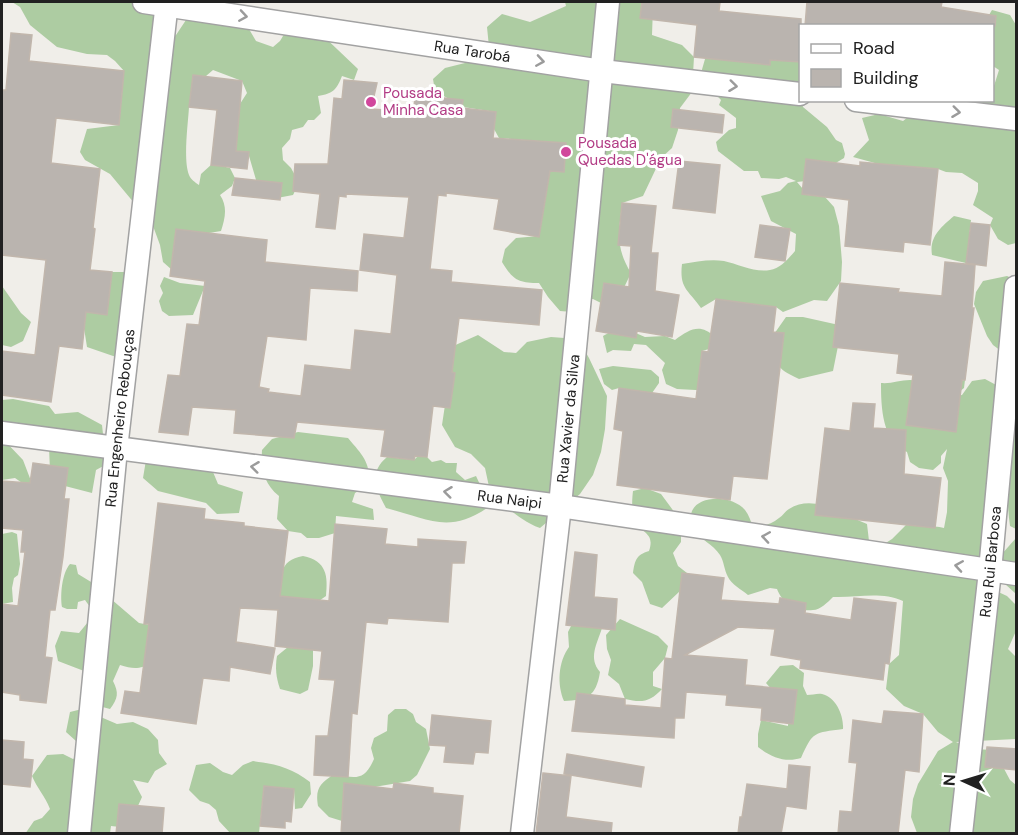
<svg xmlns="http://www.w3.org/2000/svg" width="1018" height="835" font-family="'DM Sans',sans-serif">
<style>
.forest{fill:#adcca2;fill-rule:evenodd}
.building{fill:#bab4af;stroke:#c1b6ac;stroke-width:1.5}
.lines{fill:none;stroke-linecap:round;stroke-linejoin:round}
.minor-casing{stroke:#a2a2a2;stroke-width:25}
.minor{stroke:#fff;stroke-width:22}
.oneway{stroke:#9b9b9b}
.hotel-dot{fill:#d1479c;stroke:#fff;stroke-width:2}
.labels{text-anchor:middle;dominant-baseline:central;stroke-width:6;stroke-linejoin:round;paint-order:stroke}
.street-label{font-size:15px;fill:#212121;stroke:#fff}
.hotel-label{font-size:15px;fill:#b23c85;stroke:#fff;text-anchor:start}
</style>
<rect width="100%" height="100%" fill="#f0eee9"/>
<!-- forest -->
<g class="forest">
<path d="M12,2H155L167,39L176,35L192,11L246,24L256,41L273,47L280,41L286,31L317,30L358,69L354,80L342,76C337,89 333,94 318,96L321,113L314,120H308L303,127L292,130L290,139L282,148L283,160L291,168L299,183L293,195L277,198L259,190L249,156L238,154L230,140L238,107L247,93L242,81L213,70L206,76V94L189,107C188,124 183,160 189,175C191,180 195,182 199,185L201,174L212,164L230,168L235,178L232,186L220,195C228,207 225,218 221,231L203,234L180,277L163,262L160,245L149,215L135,204L110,174L85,160L80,152L87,129L119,125L124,71L115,61L107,55L87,54L57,47L30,25L20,7Z"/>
<path d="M565,2H649L653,7L652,35L682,45L694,57L692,92L680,108L678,130L672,148L661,158L643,196L622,203C619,232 615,247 631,273L618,300L607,306L593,299H582L572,312L560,311L548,297L539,283C518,283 513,280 502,262L505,249L516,238L539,236L545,198L539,170L563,171L565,143L499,138L494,129L496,112L463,107L435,91L433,79L445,68L469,62L489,47L487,27L502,14L530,22L566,6Z"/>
<polygon points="992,10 1010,15 1016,25 1016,243 1008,245 998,239 990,225 993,218 973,205 978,191 978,183 962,173 946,172 938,169 882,165 853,157 869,140 862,118 879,114 903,121 916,111 922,101 992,100 993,89 999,70 993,66 992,26 983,25"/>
<path d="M780,46L800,57V94L803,107L827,127L836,140L842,143L845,154L844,158L806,181L797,182L808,195L825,197L834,207L839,226L842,262L841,281L827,301L814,300L783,312L776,307L716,299L701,308C689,290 679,289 682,264C696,262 709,259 724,261C738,264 755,273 770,270C780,269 789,258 795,251L796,234L771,221L761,196L780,191L788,183L796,181L786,177L779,179L761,178L758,171H744L718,151L716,142L729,130L736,128V118L719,105L721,100L702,80L701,73L705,59L715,52Z"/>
<path d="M954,216L971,220L969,238L973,243L970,264L932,255C929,237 941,227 954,216Z"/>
<polygon points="112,272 124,272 132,276 116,357 87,347 84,328 86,312 107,314"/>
<polygon points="1007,276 1016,280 1001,351 993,345 987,336 974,304 976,292 983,281"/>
<polygon points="164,277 180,283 205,286 193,315 169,316 162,311 159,301 163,293 160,286"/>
<polygon points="2,286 21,313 31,322 23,341 11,347 2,345"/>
<path d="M786,317H803L839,325V341L833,371L799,379C773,367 777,364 772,337Z"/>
<path d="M624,328L645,337L665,336L675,340C690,329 700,323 715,337L709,349L702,351L699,375L714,391L677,389L666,384L662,370L665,363L646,345L634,344L631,351L613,350L607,353L603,336L614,330Z"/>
<path d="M478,335L504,352L516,353L527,342L551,337L578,339L589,358L607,396L605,429L601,452L593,475L580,494L540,528C520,521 509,507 491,496L485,468L471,454L455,447L442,425L445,405L442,351Z"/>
<polygon points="613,366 651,370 659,377 659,383 652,393 619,388 612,390 604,384 599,369"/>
<path d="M985,379L998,386L994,590L1007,596L1016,605V631L1008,649L1016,657V739L956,742L972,749L994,750L1010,780L1016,785V833H917L911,817L913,799L918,784L938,751L953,742L938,732L923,714L904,706L886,689L889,664L899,655L903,601C880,591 857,598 833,597C828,602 820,610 813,610C797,612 782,603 777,589L770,588L748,595C742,590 731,584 728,577C724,570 724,561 720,555C713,544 700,540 694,528C678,497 728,490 745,510C749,515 751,522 753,527C762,526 771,525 779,518C783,516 785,511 789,509C815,493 842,515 867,524L869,541L881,546L892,539L906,525C919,527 932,525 944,528L947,512L948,481L943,468L947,449L941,456V463L933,470L919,468L910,462L907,452C882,442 881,407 881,383C891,384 900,380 910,380C929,381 946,385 965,380L964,388L954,396L962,395L972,381ZM910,397L946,401L956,431L906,425Z"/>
<polygon points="13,399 49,406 55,414 78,412 102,425 103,434 97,446 106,454 107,464 96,470 92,493 65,486 50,471 49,447 2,431 2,400"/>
<path d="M1016,418V529L1010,526C1005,493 1009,451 1016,418Z"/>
<path d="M298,432L348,438C363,456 369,460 370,484L355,493L352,502L373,509L374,520L336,516L335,533L319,538H307L301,533L288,531L277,519L279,496C264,484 261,469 262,450L272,439Z"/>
<polygon points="2,438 23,460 31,481 28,487 15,478 2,480"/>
<path d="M422,452L432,462L441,460L446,463H457L456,472L465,480L476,476L490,506C449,535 429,519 386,508C376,489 368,473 387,457L414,460Z"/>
<polygon points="146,460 213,472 218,484 243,492 239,513 217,514 206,503 158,491 143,478"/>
<path d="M645,488L661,494L675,513L681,526V542L673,553L678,566L687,573L680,591L662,608L650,604L642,582L633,573C635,560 636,555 649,551C655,533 643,535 636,521C631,512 632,500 633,491Z"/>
<polygon points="12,532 17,534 20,564 18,575 14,578 12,588 13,602 2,604 2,534"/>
<polygon points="1016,538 1016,594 1004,583 1001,555"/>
<path d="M303,556C327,561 328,576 326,596L313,605L276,600C281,578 278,560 303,556Z"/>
<path d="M70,564L76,565L78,574L96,585L90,607L85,600L78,602L77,609H67L62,607C60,595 62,573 70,564Z"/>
<path d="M111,599L139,623L150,625L152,662C140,670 133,669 120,665L113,681C119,693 118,698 110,709L95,705L84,671L58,661L55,646L61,631L79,633L88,622L95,606Z"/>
<path d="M620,619L658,636L668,646L665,658L653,672V686L662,689C650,702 642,703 625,699L619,684L608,675L611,660L607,649L606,635Z"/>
<path d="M574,620L602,628C597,644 588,658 600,672C596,697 587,700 564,701C557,685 558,662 569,647L568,632Z"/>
<path d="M288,647L313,650V666L308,690L300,694L280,689C276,677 275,668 277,656Z"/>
<path d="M793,665L804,673L803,686L807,695C812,695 818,693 822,694C836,697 844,716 843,729C814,733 813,731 801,758C785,763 771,757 758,747V734L761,720L788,726L789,709L766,683L780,666Z"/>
<path d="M82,709L117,724L133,722L148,729L158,740L159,753L167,764L155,771L148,783L133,780L142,797L137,808L120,827L111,826L110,833L25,834L34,821L42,818L50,809C45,796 37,788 32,776L47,755L63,754L73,759L81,755L76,741L66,732L70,712Z"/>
<path d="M395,709H406L413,714L416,722L426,729L430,749L417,775L410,781L374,787L365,795L355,815L342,821L329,817L318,806C315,788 320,784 334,774C355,778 364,782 374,759L371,748L374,738L387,731L388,715Z"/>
<path d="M253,761C276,764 292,768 310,782L311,794L302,808L295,809L294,789L264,786L259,833L231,834L219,821L216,810L209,804L200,801L189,790L196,765L210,763L223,772L232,775L243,765Z"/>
</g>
<!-- building -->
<g class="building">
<polygon points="642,2 720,2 719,11 801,19 801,62 770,60 770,65 694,57 697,25 640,18"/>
<polygon points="807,2 942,2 941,7 996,16 995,26 805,26"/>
<polygon points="11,33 32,35 29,61 124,71 119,125 56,118 51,163 100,169 93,228 95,229 90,270 112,272 107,315 86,312 82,349 59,346 51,402 2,395 2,351 35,355 46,260 2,255 2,90 6,90"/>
<polygon points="193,75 242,81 236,151 249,152 247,169 211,165 217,110 189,107"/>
<polygon points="344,80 377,83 371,109 414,112 415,95 463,100 462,108 496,112 493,138 566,143 564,172 550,171 539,237 494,229 499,199 446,193 446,196 438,195 430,269 452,271 451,282 542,290 539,325 459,318 452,372 455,373 450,408 433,406 427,457 415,456 414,460 381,456 385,430 297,422 294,438 234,433 236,410 192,407 188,435 159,432 168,375 180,376 187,324 199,325 205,281 170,276 176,229 267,240 265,262 358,271 357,291 310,288 306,340 267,336 259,387 269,389 268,392 301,396 305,365 351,370 355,330 391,334 397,275 360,270 364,234 404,238 409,197 346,194 346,197 339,196 335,229 316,227 320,194 293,191 295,164 328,164 334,98 342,99"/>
<polygon points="673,109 724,115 722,133 671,127"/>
<polygon points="806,159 860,166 860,162 938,169 930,245 904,242 903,252 845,246 849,200 802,194"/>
<polygon points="679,161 720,165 715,213 673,208"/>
<polygon points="235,178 282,183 280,200 232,195"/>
<polygon points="622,203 656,206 651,253 658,253 655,291 679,295 672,337 637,331 636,338 596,331 604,283 629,287 631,246 618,245"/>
<polygon points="971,223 990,225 986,266 966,263"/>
<polygon points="760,225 790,229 785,261 755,257"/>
<polygon points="945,262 975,265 972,308 974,308 965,380 962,380 956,432 906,425 913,375 897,373 899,354 833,347 840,283 899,289 898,292 942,296"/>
<polygon points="716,299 776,307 773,332 784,333 767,479 733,476 730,500 617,485 623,431 614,429 619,388 696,399 702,351 708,352"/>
<polygon points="853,403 875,404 873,428 906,430 904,474 941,478 935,528 815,515 825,428 850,431"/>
<polygon points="33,463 68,468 64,499 69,499 63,557 55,610 50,610 45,657 52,658 46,703 20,700 20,695 2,692 2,604 18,606 25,552 21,552 23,530 2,528 2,481 30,483"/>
<polygon points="158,503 205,509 204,519 244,523 244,526 288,531 280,596 329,601 335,524 387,529 385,544 418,547 418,539 466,542 464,563 452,563 448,622 388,618 387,624 366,622 357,714 352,713 348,777 314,775 316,736 328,736 335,680 319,679 322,651 275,646 278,610 240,608 236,642 275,648 270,674 230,667 229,681 203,678 196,724 121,713 125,691 140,693 149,624 144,624"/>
<polygon points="575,552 597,555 594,597 617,599 615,630 566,625"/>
<polygon points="682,573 724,578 721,600 779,604 780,598 806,603 805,613 851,620 854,598 896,603 889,664 885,663 883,680 800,668 801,660 771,655 775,629 738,627 685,655 747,660 745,685 797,690 793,724 761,720 762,708 726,705 727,695 686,692 684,718 675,718 674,738 572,731 577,693 625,699 625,705 661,708 665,658 672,659"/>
<polygon points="884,711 923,714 919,772 905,770 898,834 838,834 840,811 852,812 857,763 849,762 853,720 882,724"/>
<polygon points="432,715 491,721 488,753 475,752 473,764 444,762 446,746 429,745"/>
<polygon points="2,740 24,742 23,759 33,760 30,787 2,784"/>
<polygon points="987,747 1017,749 1017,770 985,767"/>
<polygon points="567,754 644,767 641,787 564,774"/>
<polygon points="789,765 810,767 806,809 786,806 781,834 738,834 740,817 742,817 747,784 787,789"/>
<polygon points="543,773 571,776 566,817 612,823 611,834 536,834"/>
<polygon points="344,783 393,789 394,783 433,788 433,793 463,796 459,834 341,834"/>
<polygon points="264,786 294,789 291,822 285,821 285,828 260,826"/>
<polygon points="119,804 164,808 162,834 116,834"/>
</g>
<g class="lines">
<!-- minor casing -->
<g class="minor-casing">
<g id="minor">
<path id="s1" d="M144,2L602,71L800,94"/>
<polyline points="856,100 1016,119"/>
<path id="s2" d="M2,433L560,506L1016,574"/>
<path id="s3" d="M79,834L116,449L167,2"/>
<path id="s4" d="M522,834L560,506L608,2"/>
<path id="s5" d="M961,834L990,571L1016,287"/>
</g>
</g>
<!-- minor -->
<use href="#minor" class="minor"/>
</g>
<!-- one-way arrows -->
<defs><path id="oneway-chevron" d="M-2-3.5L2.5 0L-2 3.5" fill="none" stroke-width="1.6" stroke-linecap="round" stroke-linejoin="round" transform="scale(1.5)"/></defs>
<g class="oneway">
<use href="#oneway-chevron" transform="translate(243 16) rotate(9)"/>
<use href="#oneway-chevron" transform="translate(540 61) rotate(9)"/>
<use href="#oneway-chevron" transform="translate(733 86) rotate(7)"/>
<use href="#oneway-chevron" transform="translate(956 112) rotate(7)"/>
<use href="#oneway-chevron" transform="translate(255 467) rotate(-173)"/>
<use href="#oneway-chevron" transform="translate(448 492) rotate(-173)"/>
<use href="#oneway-chevron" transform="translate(766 537) rotate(-171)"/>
<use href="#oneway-chevron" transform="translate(959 566) rotate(-171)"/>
</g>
<!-- markers -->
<g class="hotel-dot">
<circle cx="371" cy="102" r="6"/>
<circle cx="566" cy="152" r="6"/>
</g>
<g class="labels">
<!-- street labels -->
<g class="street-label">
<text stroke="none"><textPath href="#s1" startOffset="332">Rua Tarobá</textPath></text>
<text stroke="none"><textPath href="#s3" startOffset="418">Rua Engenheiro Rebouças</textPath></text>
<text stroke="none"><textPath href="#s4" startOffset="418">Rua Xavier da Silva</textPath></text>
<text stroke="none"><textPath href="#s2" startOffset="512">Rua Naipi</textPath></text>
<text stroke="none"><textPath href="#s5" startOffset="274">Rua Rui Barbosa</textPath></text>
</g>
<!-- hotel labels -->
<g class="hotel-label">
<text x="383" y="93">Pousada<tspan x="383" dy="17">Minha Casa</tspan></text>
<text x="578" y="143">Pousada<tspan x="578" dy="17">Quedas D'água</tspan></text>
</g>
</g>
<!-- border -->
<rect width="1018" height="835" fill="none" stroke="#212121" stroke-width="6"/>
<!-- legend -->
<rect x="799" y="24" width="195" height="78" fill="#ffffff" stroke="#a6a6a6" stroke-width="1.5"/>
<rect x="811" y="44" width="30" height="9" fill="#ffffff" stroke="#a6a6a6" stroke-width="1.5"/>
<text x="853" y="54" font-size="18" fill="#212121">Road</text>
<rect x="811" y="69" width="30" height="18" fill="#bab4af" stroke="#a6a6a6" stroke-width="1.5"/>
<text x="853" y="84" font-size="18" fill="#212121">Building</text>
<!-- north arrow -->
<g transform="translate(964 781) rotate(274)" stroke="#ffffff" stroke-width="4.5" paint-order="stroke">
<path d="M0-4.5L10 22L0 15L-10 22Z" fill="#212121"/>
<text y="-9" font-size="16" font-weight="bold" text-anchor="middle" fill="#212121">N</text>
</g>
</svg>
